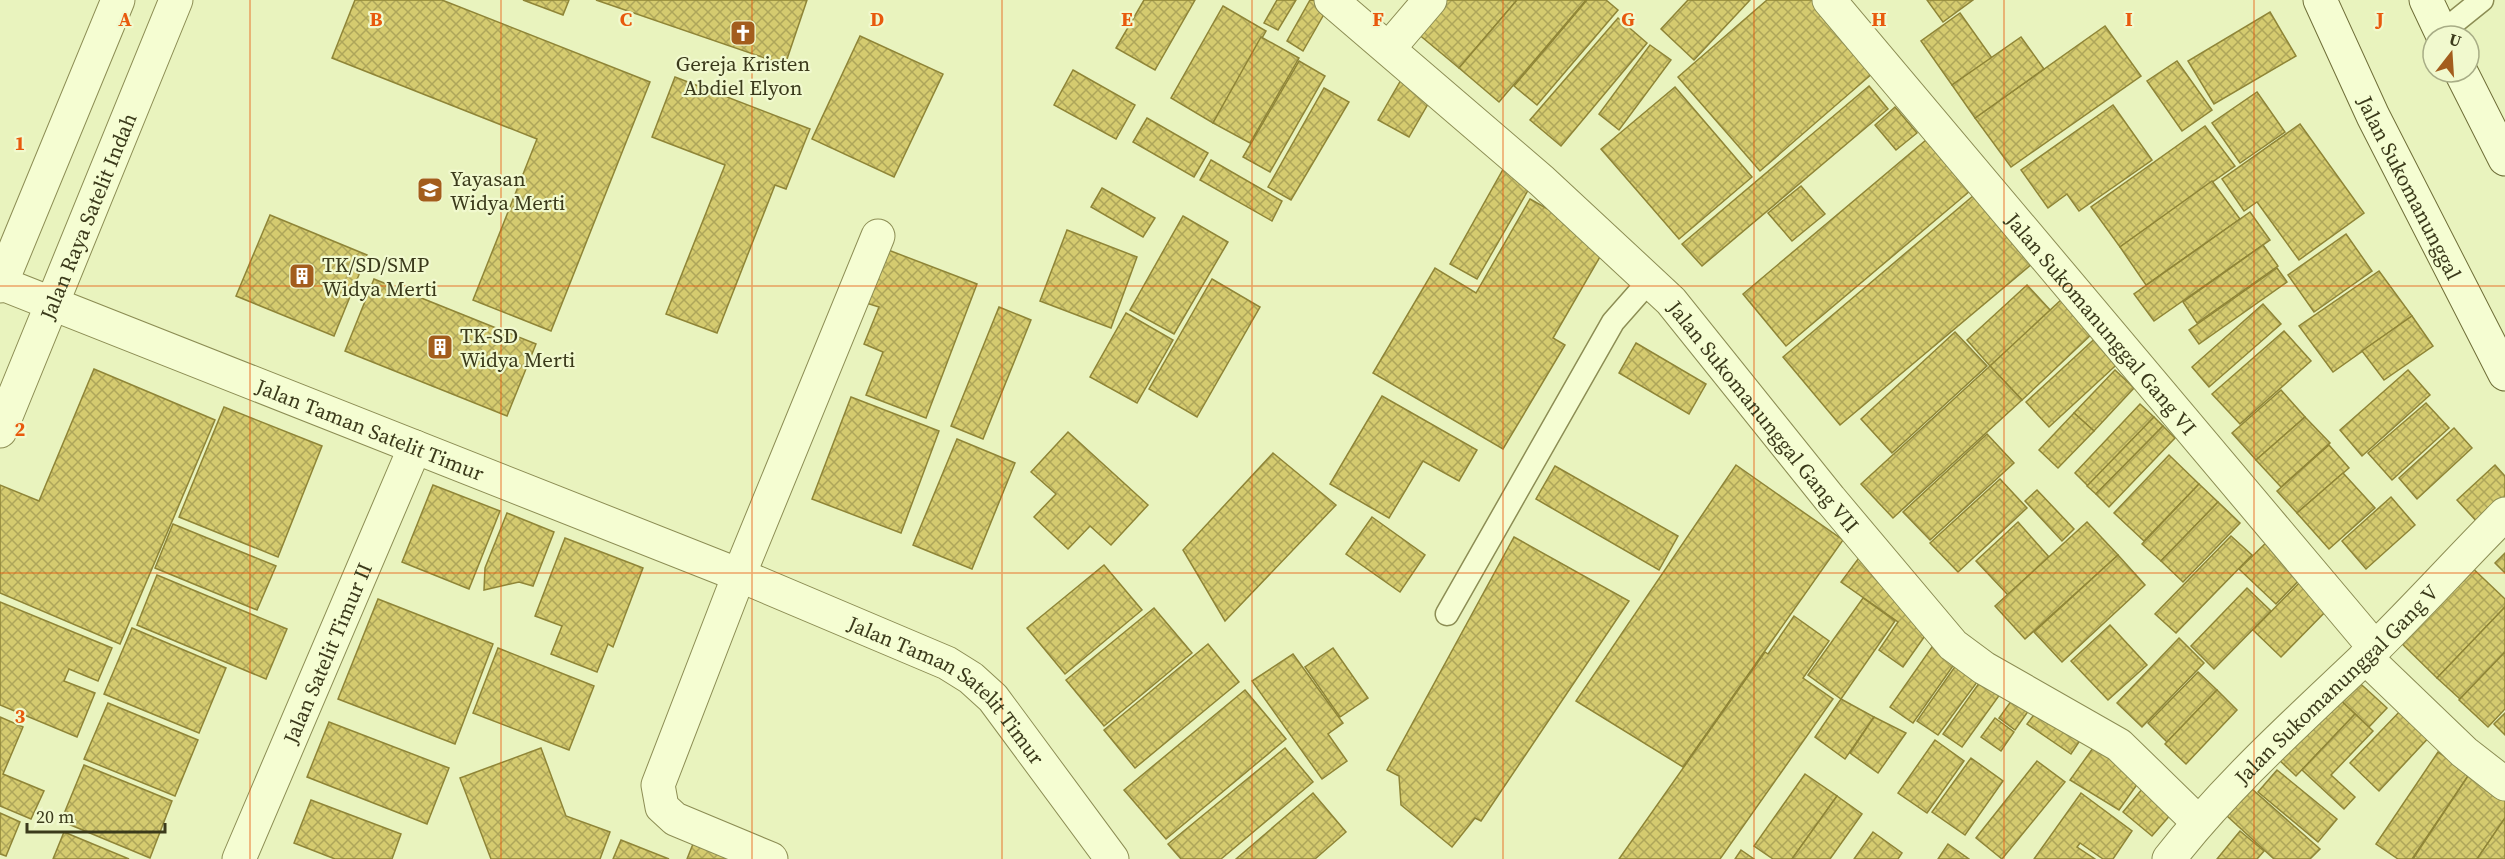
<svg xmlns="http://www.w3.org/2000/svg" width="2505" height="859" font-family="'Source Serif 4',serif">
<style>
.building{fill:url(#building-cross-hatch);stroke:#8f8537;stroke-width:1.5}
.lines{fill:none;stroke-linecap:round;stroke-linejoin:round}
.service-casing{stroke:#8c8d54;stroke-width:25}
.minor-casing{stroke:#8c8d54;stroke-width:35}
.tertiary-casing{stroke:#8c8d54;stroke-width:35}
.secondary-casing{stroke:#6f6e38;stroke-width:35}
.service{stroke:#f5fdd2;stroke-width:22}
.minor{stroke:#f5fdd2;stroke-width:33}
.tertiary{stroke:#f5fdd2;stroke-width:33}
.secondary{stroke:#f5fdd2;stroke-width:33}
.grid{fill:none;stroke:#e8590c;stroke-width:1.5;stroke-opacity:0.55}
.labels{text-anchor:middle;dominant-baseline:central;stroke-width:4.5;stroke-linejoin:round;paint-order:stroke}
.poi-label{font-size:21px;fill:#3b3a1b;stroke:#f1f9ce;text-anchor:start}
.street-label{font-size:21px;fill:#3b3a1b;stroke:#f1f9ce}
.grid-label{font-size:20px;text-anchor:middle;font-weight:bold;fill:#e8590c;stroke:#f1f9ce;stroke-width:4.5;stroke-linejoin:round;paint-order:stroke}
</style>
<defs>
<pattern id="building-cross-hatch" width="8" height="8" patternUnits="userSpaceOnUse" patternTransform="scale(1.5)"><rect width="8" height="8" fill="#d5cb6f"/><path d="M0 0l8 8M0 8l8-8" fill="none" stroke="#aea65a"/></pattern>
</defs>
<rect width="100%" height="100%" fill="#e9f3be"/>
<!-- building -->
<g class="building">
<polygon points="355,0 442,0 650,82 551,331 473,300 537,139 332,58"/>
<polygon points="523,0 569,0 563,15"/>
<polygon points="596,0 807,0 785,65"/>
<polygon points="1144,0 1195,0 1155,70 1116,48"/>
<polygon points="1277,0 1296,0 1278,30 1264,23"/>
<polygon points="1310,0 1331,2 1303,51 1287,41"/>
<polygon points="1435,0 1517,0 1459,68 1411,28"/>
<polygon points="1517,0 1586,0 1499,102 1459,68"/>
<polygon points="1587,0 1606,0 1618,10 1537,105 1514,86"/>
<polygon points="1688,0 1750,0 1694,60 1661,29"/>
<polygon points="1767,0 1823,0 1881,66 1760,171 1678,77"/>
<polygon points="1927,0 1973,0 1943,22"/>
<polygon points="1223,6 1266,31 1213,123 1171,98"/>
<polygon points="2270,12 2296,56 2214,104 2188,61"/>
<polygon points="1960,13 1992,58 1952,85 1921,41"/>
<polygon points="1618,18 1647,43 1561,146 1530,120"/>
<polygon points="2105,26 2141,76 2011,167 1975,118"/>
<polygon points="860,36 943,74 894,177 812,139"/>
<polygon points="1261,37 1299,58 1250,143 1213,123"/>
<polygon points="2021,37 2044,69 1975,118 1952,85"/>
<polygon points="1650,45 1671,60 1619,130 1599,114"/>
<polygon points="1299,61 1325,76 1270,172 1243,157"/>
<polygon points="2177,61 2212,110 2182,131 2147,81"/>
<polygon points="1073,70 1135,105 1116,139 1054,105"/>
<polygon points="675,77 810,129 786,189 775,185 717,333 666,314 725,165 652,137"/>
<polygon points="1401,80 1432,97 1409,137 1378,120"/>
<polygon points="1869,86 1888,109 1702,266 1682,244"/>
<polygon points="1675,87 1752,177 1679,239 1601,149"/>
<polygon points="1324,88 1349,102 1291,200 1268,187"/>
<polygon points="2257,92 2285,132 2240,163 2212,123"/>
<polygon points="2113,105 2152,160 2079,211 2067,194 2048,208 2021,170"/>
<polygon points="1895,107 1917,133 1896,150 1875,125"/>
<polygon points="1147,118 1208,153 1194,177 1133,142"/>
<polygon points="2300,124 2364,213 2299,260 2257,202 2244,211 2222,179"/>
<polygon points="2205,126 2235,166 2120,247 2091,207"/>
<polygon points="1926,140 1970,191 1786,346 1743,294"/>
<polygon points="1211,160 1282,201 1272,221 1200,180"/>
<polygon points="1506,164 1534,180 1477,279 1450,264"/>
<polygon points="2212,181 2240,219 2146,285 2120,247"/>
<polygon points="1801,186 1825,214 1792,241 1768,213"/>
<polygon points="1102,188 1155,218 1143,237 1091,207"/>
<polygon points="1980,190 2039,258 1840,425 1783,357"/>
<polygon points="1530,199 1608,243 1553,338 1565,345 1503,449 1373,373 1435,268 1476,293"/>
<polygon points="2250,212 2270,240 2154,321 2134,294"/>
<polygon points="270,215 367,255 334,336 236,296"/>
<polygon points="1183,216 1228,242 1174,334 1130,310"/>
<polygon points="1067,230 1137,257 1111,328 1040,301"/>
<polygon points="2346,234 2372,271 2314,312 2288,275"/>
<polygon points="2263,245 2278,266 2197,323 2183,302"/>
<polygon points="883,248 977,284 926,418 866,395 883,352 864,344 879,307 863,302"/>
<polygon points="2277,268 2287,282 2199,344 2189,330"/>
<polygon points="2379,271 2412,316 2333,372 2299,326"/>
<polygon points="374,279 536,344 507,416 345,351"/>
<polygon points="1212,279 1260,307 1197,417 1149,389"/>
<polygon points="2027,285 2051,311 1990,366 1967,340"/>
<polygon points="2063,298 2094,332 2022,400 1990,366"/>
<polygon points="2263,304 2281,324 2209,387 2192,367"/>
<polygon points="999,307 1031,320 983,439 951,426"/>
<polygon points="1126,313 1173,340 1137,403 1090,377"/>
<polygon points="2412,316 2433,346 2384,380 2362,351"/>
<polygon points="2103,331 2126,356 2049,427 2026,402"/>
<polygon points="2284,331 2311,361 2240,424 2212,394"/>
<polygon points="1955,332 1987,366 1892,453 1861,419"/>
<polygon points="1636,343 1706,384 1689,414 1619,373"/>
<polygon points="1990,366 2022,400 1893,518 1861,484"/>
<polygon points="94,369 215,420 120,644 0,593 0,485 39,501"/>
<polygon points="2115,370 2134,388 2094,431 2074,413"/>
<polygon points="2408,370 2430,395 2362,456 2340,430"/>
<polygon points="2281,390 2305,417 2256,460 2232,433"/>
<polygon points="1382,396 1477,450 1459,481 1423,461 1389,518 1330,484"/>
<polygon points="851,397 939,431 901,533 812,499"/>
<polygon points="2426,403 2449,428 2392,480 2368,453"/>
<polygon points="2140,404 2154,417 2088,486 2075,473"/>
<polygon points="224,407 322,446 278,557 179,517"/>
<polygon points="2074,413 2094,431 2058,468 2039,450"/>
<polygon points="2154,417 2163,426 2096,494 2087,486"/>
<polygon points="2305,417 2330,443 2281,487 2256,460"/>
<polygon points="2163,426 2175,438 2109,507 2096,494"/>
<polygon points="2454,428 2472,448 2417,499 2399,478"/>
<polygon points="1068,432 1148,505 1111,545 1090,526 1068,549 1034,517 1056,494 1031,472"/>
<polygon points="1987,434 2014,463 1930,540 1903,512"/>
<polygon points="957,439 1015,463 972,569 913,545"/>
<polygon points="2329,445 2349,468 2297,513 2277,491"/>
<polygon points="1273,453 1336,505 1225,621 1183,550"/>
<polygon points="2169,455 2199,484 2144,541 2114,513"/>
<polygon points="1736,465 1843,540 1683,767 1576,701"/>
<polygon points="2495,465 2505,476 2505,501 2479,524 2457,500"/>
<polygon points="1555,466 1678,536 1659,570 1536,499"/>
<polygon points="2343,473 2375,508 2329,549 2297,513"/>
<polygon points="2000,479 2027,508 1958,572 1930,543"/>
<polygon points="2199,484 2218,502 2161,561 2142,544"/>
<polygon points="433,485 500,511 469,589 402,562"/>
<polygon points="2037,490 2074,529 2062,541 2025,501"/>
<polygon points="2391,497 2415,525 2366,569 2342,541"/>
<polygon points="2218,502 2240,523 2183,582 2161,561"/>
<polygon points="507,513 554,532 533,586 519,582 484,590 485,568"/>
<polygon points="1372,517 1425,555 1400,592 1346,554"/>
<polygon points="2018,522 2049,557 2008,595 1976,561"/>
<polygon points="2087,522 2118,555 2025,639 1995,606"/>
<polygon points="173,524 276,566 257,610 155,568"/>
<polygon points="2231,536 2252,555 2176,633 2155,614"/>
<polygon points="1514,537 1629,601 1481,821 1475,818 1452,847 1401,805 1399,776 1387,770"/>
<polygon points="565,538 643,568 613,647 608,644 597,672 551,654 562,626 535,616"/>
<polygon points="2271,538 2307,572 2276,604 2239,569"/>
<polygon points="2505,553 2505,573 2495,563"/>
<polygon points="1861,555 1934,623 1903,667 1879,650 1898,622 1841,582"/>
<polygon points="2118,555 2145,585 2062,662 2034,632"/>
<polygon points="2465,561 2505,599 2505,607 2437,678 2394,636"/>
<polygon points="1104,565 1142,610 1065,674 1027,628"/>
<polygon points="157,575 287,629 266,679 137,625"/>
<polygon points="2302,580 2330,607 2281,657 2253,630"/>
<polygon points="2247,588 2271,611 2214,669 2191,646"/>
<polygon points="1863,598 1895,621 1841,699 1808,675"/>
<polygon points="378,599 493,644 455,744 338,699"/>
<polygon points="0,602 112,648 98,681 69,669 64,681 95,693 77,737 0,705"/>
<polygon points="2505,607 2505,652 2460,699 2437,678"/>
<polygon points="1154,608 1192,653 1104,726 1066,680"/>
<polygon points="1794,616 1829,641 1803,678 1833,699 1720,859 1619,859 1765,652 1768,654"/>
<polygon points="2110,625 2147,665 2108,700 2071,661"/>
<polygon points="132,628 226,668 199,733 104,694"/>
<polygon points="1939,637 1962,653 1913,723 1890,707"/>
<polygon points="2179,638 2204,663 2142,727 2117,703"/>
<polygon points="1208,644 1239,682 1135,768 1104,730"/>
<polygon points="498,648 594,686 569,750 473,713"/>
<polygon points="1333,648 1368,698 1340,717 1305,667"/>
<polygon points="2505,652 2505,709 2488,727 2459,700"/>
<polygon points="1293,654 1343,723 1328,734 1347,761 1322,779 1252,681"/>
<polygon points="1961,658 1983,674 1938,735 1917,721"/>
<polygon points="1987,672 2006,686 1962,747 1943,734"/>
<polygon points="2198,672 2217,690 2167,742 2148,723"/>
<polygon points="2352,676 2387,708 2369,727 2335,695"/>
<polygon points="2020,689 2036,700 2015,730 1999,718"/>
<polygon points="1245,690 1286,739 1166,839 1124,790"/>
<polygon points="2217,690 2237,710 2186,764 2165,744"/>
<polygon points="2335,695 2355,714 2296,776 2276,757"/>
<polygon points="1841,699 1874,717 1845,759 1815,737"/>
<polygon points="108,703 198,740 175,796 84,759"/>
<polygon points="2043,703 2085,733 2071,754 2027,724"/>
<polygon points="2405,706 2433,733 2379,791 2350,763"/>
<polygon points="2505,713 2505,735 2494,724"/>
<polygon points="2355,714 2373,731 2331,775 2355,797 2344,809 2302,770"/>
<polygon points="0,717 23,727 3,774 44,791 31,819 0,806"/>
<polygon points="1874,717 1906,733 1878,773 1850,753"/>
<polygon points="1995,718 2014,732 2001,751 1981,737"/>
<polygon points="329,722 449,768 427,824 307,777"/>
<polygon points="2101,737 2143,776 2119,810 2070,780"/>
<polygon points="1935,740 1964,761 1927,813 1898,793"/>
<polygon points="541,748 566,816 610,832 600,859 491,859 460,778"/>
<polygon points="1285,748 1313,782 1221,859 1181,859 1168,844"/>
<polygon points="2438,752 2470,773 2412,859 2398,859 2376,844"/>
<polygon points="1971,758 2003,781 1965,835 1932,812"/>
<polygon points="2037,761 2065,782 2002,859 1976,838"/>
<polygon points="84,765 172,801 150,858 61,821"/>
<polygon points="2277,770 2337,819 2318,842 2258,792"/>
<polygon points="2470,773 2505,796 2505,818 2477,859 2413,859"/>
<polygon points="1805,774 1837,796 1792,859 1773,859 1754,846"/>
<polygon points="2143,788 2172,813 2152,836 2123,812"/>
<polygon points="2252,789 2320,849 2310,859 2274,859 2227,816"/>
<polygon points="1313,793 1346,832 1315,859 1236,859"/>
<polygon points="2081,793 2132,831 2113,859 2103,859 2080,843 2077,847 2095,859 2034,859"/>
<polygon points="1837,796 1862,814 1830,859 1792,859"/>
<polygon points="311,800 401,834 392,859 335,859 294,843"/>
<polygon points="0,813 20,822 6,856 0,854"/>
<polygon points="2505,818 2505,859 2477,859"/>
<polygon points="2240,831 2264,851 2257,859 2217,859"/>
<polygon points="64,832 129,859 53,859"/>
<polygon points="1873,832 1902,853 1898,859 1854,859"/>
<polygon points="621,840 669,859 613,859"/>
<polygon points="693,844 732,859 687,859"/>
<polygon points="1948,844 1969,859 1938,859"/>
<polygon points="1741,850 1754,859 1735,859"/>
</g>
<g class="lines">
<!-- service casing -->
<g class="service-casing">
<g id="service">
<polyline points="2441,33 2482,0"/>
<polyline points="1447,614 1613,322 1650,280"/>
</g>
</g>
<!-- minor casing -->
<g class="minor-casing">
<g id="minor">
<path id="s1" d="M1331,0L1542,181L1671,301L1830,499L1953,645L1984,668L2119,745L2198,822"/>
<path id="s2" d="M1829,0L2375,648"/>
<polyline points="1389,48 1430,0"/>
<path id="s3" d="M0,283L739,575L947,663L971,678L993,698L1112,859"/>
<polyline points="2365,657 2464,752 2505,784"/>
<path id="s4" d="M239,859L415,447"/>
<polyline points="771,859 675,819 662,807 658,785 739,575 878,236"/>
<path id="s5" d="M2169,859C2230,781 2304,716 2375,648C2419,605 2461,558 2505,514"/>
</g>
</g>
<!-- tertiary casing -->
<g class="tertiary-casing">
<g id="tertiary">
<polyline points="0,286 118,0"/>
<path id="s6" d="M0,431L176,0"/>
</g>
</g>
<!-- secondary casing -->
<g class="secondary-casing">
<g id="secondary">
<path id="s7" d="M2320,0L2373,116L2505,374"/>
<polyline points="2426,0 2443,36"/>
<polyline points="2461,72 2505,159"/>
</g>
</g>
<!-- service -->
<use href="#service" class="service"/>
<!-- minor -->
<use href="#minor" class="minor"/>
<!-- tertiary -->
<use href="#tertiary" class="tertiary"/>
<!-- secondary -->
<use href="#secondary" class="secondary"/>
</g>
<!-- grid -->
<path class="grid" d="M250,0V859M501,0V859M752,0V859M1002,0V859M1252,0V859M1503,0V859M1754,0V859M2004,0V859M2254,0V859M0,286H2505M0,573H2505"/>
<!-- icons -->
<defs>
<g id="church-square" transform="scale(1.35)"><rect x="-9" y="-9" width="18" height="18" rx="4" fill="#a35d1d" stroke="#f1f9ce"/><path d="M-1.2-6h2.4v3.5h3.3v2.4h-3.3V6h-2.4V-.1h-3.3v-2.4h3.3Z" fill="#fff"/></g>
<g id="school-square" transform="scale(1.35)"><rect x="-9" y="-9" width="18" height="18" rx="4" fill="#a35d1d" stroke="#f1f9ce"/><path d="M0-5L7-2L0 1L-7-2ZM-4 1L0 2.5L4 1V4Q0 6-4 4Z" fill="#fff"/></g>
<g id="building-square" transform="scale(1.35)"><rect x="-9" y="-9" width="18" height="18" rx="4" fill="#a35d1d" stroke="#f1f9ce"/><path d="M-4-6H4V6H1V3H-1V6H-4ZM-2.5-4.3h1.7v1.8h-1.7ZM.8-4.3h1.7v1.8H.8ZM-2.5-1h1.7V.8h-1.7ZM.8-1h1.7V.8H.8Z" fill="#fff"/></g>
</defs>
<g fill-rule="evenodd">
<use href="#church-square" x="743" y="33"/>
<use href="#school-square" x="430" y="190"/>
<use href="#building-square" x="302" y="276"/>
<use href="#building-square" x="440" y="347"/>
</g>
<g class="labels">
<!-- poi labels -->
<g class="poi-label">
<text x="743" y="63" text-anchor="middle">Gereja Kristen<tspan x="743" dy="24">Abdiel Elyon</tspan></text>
<text x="450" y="178">Yayasan<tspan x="450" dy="24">Widya Merti</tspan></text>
<text x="322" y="264">TK/SD/SMP<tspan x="322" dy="24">Widya Merti</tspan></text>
<text x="460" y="335">TK-SD<tspan x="460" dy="24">Widya Merti</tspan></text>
</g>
<!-- street labels -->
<g class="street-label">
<text stroke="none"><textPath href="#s7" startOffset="208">Jalan Sukomanunggal</textPath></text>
<text stroke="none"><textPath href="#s6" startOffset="232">Jalan Raya Satelit Indah</textPath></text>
<text stroke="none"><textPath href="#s2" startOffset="423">Jalan Sukomanunggal Gang VI</textPath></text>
<text stroke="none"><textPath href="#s1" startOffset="602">Jalan Sukomanunggal Gang VII</textPath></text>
<text stroke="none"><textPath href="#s3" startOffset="398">Jalan Taman Satelit Timur</textPath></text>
<text stroke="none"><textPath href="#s4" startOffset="224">Jalan Satelit Timur II</textPath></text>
<text stroke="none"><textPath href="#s5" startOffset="242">Jalan Sukomanunggal Gang V</textPath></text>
<text stroke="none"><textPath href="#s3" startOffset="1036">Jalan Taman Satelit Timur</textPath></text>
</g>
</g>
<g class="grid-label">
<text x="125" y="26">A</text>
<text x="376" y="26">B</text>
<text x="626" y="26">C</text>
<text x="877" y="26">D</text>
<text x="1127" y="26">E</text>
<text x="1378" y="26">F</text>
<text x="1628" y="26">G</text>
<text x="1879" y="26">H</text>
<text x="2129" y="26">I</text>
<text x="2380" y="26">J</text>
<text x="20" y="150">1</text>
<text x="20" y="436">2</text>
<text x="20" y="723">3</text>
</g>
<!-- north arrow -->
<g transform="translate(2451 54) rotate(17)"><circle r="28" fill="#f1f9ce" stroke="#a8ad86" stroke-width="1.5"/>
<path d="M0-4.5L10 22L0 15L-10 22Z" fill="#a35d1d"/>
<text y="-9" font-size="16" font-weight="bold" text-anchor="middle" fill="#3b3a1b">U</text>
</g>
<!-- scale -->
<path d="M27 823v9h138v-9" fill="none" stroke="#3b3a1b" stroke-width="3"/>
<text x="36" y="823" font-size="18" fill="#3b3a1b" stroke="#f1f9ce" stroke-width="4.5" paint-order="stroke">20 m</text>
</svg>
